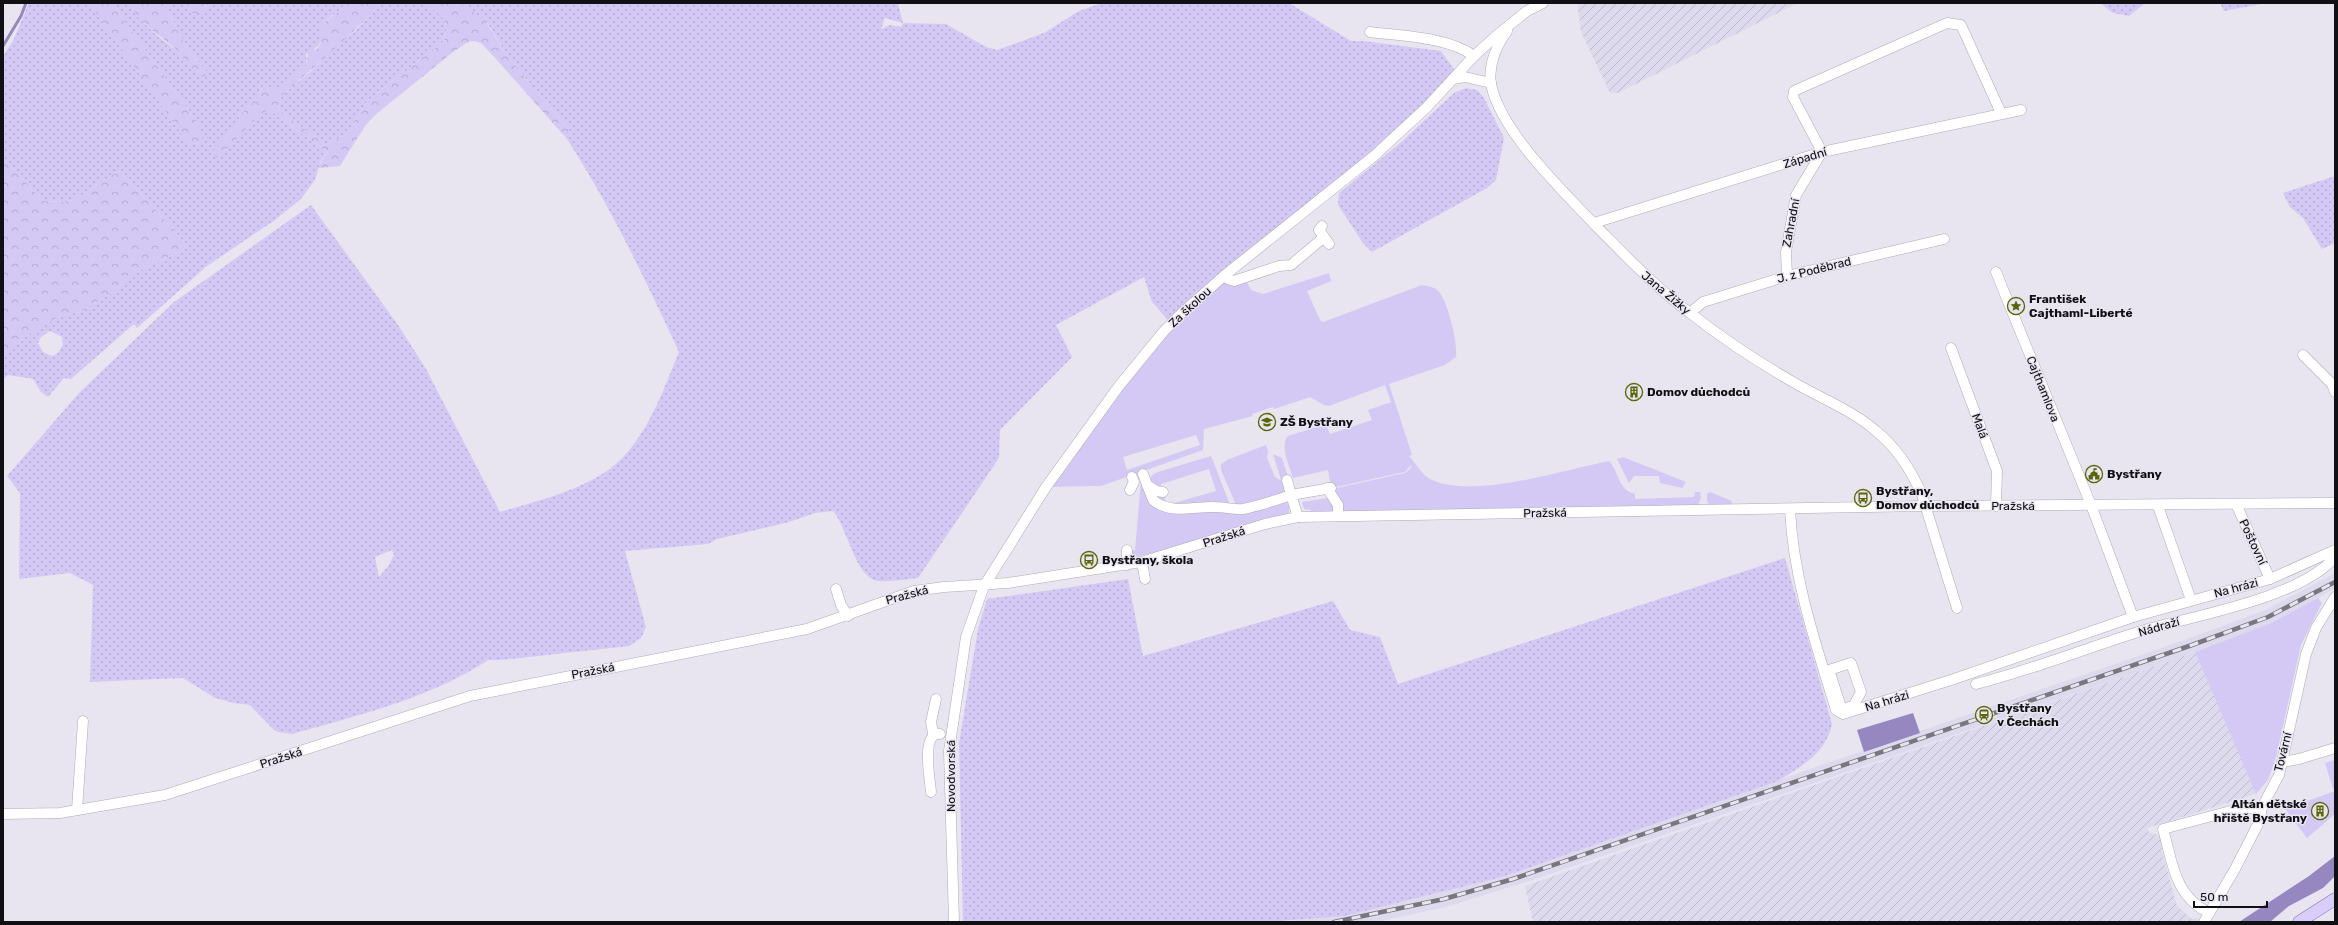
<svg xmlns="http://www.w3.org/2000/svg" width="2338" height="925" font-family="Rubik,sans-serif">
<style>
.built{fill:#dedaee}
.industrial{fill:url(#industrial-furrows)}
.grass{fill:url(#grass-dots);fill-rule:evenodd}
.forest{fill:url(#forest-crowns)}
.green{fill:#d4c9f5;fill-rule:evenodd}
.water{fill:#9787c1}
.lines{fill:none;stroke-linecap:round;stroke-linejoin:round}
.stream{stroke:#9787c1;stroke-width:3}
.minor-casing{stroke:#adaab6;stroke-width:11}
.major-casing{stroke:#8374a9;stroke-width:13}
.minor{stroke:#fff;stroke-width:10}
.major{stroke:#dacdfc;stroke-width:12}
.rail-casing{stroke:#78767e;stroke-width:4.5}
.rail{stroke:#e8e5f1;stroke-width:3;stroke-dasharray:9;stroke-linecap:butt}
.labels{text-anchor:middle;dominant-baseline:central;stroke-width:3;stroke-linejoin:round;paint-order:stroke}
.street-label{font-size:12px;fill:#100f13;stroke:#e8e5f1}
.poi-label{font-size:12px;font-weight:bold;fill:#100f13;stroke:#e8e5f1;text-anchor:start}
</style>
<defs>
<pattern id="industrial-furrows" width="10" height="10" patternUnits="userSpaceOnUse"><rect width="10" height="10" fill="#dedaee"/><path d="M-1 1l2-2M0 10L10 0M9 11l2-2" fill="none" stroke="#bdbacb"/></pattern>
<pattern id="grass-dots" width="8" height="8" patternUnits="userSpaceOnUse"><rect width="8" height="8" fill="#d4c9f5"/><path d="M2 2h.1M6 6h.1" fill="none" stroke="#b5abd1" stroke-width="1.8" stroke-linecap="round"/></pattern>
<pattern id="forest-crowns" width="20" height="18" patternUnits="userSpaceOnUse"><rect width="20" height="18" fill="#d4c9f5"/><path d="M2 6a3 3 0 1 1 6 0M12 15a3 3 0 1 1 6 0" fill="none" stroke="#b5abd1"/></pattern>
</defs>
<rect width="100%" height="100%" fill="#e8e5f1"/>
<!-- built -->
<polygon class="built" points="2335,573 2335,588 2295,612 2271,623 2195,652 1536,879 1446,907 1377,922 1285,922 1414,899 1511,872 2190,638 2265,610"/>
<!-- industrial -->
<g class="industrial">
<polygon points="1577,3 1798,3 1618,93 1610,93 1581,32"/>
<polygon points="2195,652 2256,794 2147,828 2149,832 2160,836 2162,852 2177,906 2192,919 2197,918 2203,922 1533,922 1525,886"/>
</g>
<!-- grass -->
<g class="grass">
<path d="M29,3H89L188,142L199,144L195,119L112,3H130C136,24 186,58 206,70C186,52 176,27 165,3H184L191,13L207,7L209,3H349L325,21C322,39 324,45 306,54L307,65L290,81L275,90L266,85L261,88L260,96L240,115L239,123L224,139L230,144L259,115L269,110L327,152L320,163L315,180L301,199L275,220L207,266L137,328L134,324L71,379L64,378L48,397L41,392L33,379L8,375L3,379V353L38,328L63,315L80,312L110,294L131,275L183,250L187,245L120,170L76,199L67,202L43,201L3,158V56L13,41ZM50,331L62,337L63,345L57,354L52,356L43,352L38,343L41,337Z"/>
<path d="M382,3H426C441,16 451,20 444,41L367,101L347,134L326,145L279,110L281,96L310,72L339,43L354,32Z"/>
<path d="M460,3H898L903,23L946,24L986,47L997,50L1044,33L1079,11L1102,3H1289L1351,41H1363L1441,51L1456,72L1373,152L1169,321L1152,302L1144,277L1056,325L1072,357L1000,430L999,458L918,578C906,579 891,582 878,581C855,578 848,528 833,511L815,513L789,522L717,539L708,544L625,551L646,627L641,638L629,646L500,660H488C433,697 356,716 292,734L278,732L273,729L250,705L234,703L215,698L183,678L90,682L93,585L70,573L19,579L20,493L7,476L79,393L174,302L311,205L398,325L426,369L500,512C541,500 597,487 626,454C651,426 665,386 679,352C645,279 611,207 567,139L570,136L569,129L507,56L488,24ZM885,18L903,23L901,27L890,25L881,29ZM392,550L394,555L389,565L379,577L375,557Z"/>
<polygon points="2100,3 2145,3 2129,16 2113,13"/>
<polygon points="2220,3 2267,3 2224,11"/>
<polygon points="1466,88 1477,90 1484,98 1504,138 1496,180 1487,188 1372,252 1363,243 1338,205 1339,193 1399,144 1454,93"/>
<polygon points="2335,176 2335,243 2322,249 2303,218 2290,207 2283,193"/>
<path d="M1785,558L1832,724C1826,754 1801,766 1778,781L1502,877L1344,916L1268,922H963L959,743L978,629L987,599L1128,579L1143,656L1333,601L1350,630L1380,637L1398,684Z"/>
</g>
<!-- forest -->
<g class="forest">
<polygon points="89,3 112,3 195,119 204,135 199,144 188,143"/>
<path d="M130,3H165C176,27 186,52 206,70L205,76L200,77C191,67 183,56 173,47C159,34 136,22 130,3Z"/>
<polygon points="184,3 209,3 202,13 191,13"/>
<path d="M349,3H382C350,36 316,66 281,96L279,110L326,145L347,134L367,101L444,41C451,20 441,16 426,3H460L484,19L507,56L569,129L570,136L567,139L497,60L481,43L474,41L468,42L453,52L375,115L365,126L340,166L318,168L327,152L269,110L259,115L223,153L216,157L211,153L239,123L240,115L260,96L262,86L266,85L275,90L290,81L307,65L308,52L317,49L321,43L319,36L321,25Z"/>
<polygon points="3,158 43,201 67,202 76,199 120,170 187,245 183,250 131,275 110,294 80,312 63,315 38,328 3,353"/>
</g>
<!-- green -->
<g class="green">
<path d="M1329,273L1331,281L1307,291L1320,320L1323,322L1422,285C1428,286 1436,287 1440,293C1448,304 1458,343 1456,357L1445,365L1389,384L1412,455L1409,456C1416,463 1422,476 1432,480C1475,499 1563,470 1609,461C1620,473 1617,489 1635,494V499L1694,497L1695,492H1700L1701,498L1697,507L1397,510L1311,513V510L1304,509L1302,502L1334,497L1332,489L1405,473L1410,469L1412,464L1405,472L1331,488L1328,470L1293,478C1290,467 1279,446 1288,436L1326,424L1330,434L1372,420L1368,410L1391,402L1385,385L1329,406L1324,405L1310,397L1274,409L1273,407L1252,414L1253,416L1204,429L1203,450L1101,486L1046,487L1119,386L1225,275L1228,285L1245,281L1247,282L1251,290L1263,294ZM1196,435L1200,445L1127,470L1123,457Z"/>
<polygon points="1266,445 1268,451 1267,458 1275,477 1284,482 1285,493 1269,501 1236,505 1221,470 1221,464 1229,459"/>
<polygon points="1273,454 1282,458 1288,477 1281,480"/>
<path d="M1211,456L1231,507L1216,505L1171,507C1164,504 1156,501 1153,494L1161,495L1163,492L1167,505L1216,491L1209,469L1161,484V487H1154L1150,480L1152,475L1158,472Z"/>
<polygon points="1623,457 1686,482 1682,488 1660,483 1659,476 1634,476 1629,483 1617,459"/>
<polygon points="1141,481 1166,510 1285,501 1289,505 1289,513 1170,549 1135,557 1132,555 1132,551 1135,550"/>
<polygon points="1710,492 1732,501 1731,506 1710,506 1707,501 1707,494"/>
<polygon points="2318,598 2322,603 2301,645 2276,757 2268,780 2256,794 2195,652 2271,623"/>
<polygon points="2335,760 2335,788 2333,789 2325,763"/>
<polygon points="2335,791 2335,814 2307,838 2285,809"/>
</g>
<!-- water -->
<g class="water">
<polygon points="1913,713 1920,733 1864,752 1857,730"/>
<polygon points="2335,856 2335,876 2323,888 2289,906 2270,922 2239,922 2309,876"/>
</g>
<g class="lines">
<!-- stream -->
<polyline class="stream" points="3,46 21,16 26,3"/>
<!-- minor casing -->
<g class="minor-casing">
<g id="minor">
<path d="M1507,31C1496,46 1488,66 1491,84C1500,131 1563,191 1595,225C1626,256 1655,287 1690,313C1722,338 1758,362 1793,382C1820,398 1852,410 1876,431C1896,447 1912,472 1922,495L1957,608"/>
<path d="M1370,32C1401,36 1449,37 1474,56"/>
<polyline points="1453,79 1465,77 1491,83"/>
<polyline points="1594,223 1822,152 2021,110"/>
<polyline points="1322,226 1319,230 1329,244"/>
<polyline points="1996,272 2091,505 2133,617"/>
<polyline points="1225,275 1228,279 1234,281 1279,266 1291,265 1323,238"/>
<polyline points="1787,276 1786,252 1796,195 1822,152 1793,97 1794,91 1947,23 1961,25 2001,113"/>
<polyline points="1690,313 1703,302 1787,276 1944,239"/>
<polyline points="1951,348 1997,471 1996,506"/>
<polyline points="2303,355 2332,384 2335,392"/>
<path d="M1143,474L1153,500C1170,515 1195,506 1215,507C1225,507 1234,510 1243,509C1259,506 1276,500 1291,495L1287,480"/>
<polyline points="1147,485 1156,491 1163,492"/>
<polyline points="1327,488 1338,505 1338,516"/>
<polyline points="1130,490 1134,482 1132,477"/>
<polyline points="2236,504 2270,579"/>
<polyline points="2158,506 2191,600"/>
<path d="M1790,509C1793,578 1816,645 1836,710L1843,714L1954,679L2133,617L2270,579L2335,550"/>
<polyline points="1298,517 1291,495 1331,488"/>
<polyline points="1127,550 1127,565"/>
<polyline points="1142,562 1145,579"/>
<polyline points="836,589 841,605 848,616"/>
<polygon points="1851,663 1861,692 1854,705 1842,710 1829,670"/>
<path d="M1976,684C2031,670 2084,649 2138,632C2191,616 2299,599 2335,557"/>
<polyline points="936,699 931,722 933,733 940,734"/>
<polyline points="2283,762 2299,759 2335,748"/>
<path d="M931,792C930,779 922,740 936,734"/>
<polyline points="77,810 83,721"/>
<polyline points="3,814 60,813 165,795 470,696 807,629 914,591 944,587 1008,583 1141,562 1265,524 1298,517 1926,506 2335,503"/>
<path d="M2209,913C2174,895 2173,864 2163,829L2238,809L2262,807"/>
<polyline points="954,922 949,751 966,637 984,586 1046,487 1119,386 1164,331 1183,312 1225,275 1374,156 1427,107 1474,56 1496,36 1527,11 1543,3"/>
<polyline points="2204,922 2235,869 2260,820 2262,807 2279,775 2306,654 2316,628 2335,597"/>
</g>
</g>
<!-- major casing -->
<g class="major-casing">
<polyline id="major" points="2299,922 2335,899"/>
</g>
<!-- minor -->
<use href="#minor" class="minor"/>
<!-- major -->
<use href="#major" class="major"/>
<!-- rail casing -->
<g class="rail-casing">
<polyline id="rail" points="1334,922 1444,899 1513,879 2192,645 2268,617 2335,582"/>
</g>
<!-- rail -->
<use href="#rail" class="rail"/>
</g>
<!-- icons -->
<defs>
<g id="sight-ring" transform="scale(0.9)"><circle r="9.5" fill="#e8e5f1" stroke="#5c6609" stroke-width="1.5"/><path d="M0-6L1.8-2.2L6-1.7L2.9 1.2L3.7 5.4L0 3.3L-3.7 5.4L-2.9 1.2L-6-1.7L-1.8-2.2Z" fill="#5c6609"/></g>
<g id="building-ring" transform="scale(0.9)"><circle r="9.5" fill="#e8e5f1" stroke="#5c6609" stroke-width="1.5"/><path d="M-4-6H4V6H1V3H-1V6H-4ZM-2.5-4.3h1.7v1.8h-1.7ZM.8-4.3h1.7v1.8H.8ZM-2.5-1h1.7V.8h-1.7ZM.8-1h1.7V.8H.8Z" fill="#5c6609"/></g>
<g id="school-ring" transform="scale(0.9)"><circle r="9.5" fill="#e8e5f1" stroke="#5c6609" stroke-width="1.5"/><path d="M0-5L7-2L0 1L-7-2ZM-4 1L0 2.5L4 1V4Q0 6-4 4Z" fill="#5c6609"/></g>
<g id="civic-ring" transform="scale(0.9)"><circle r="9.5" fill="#e8e5f1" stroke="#5c6609" stroke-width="1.5"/><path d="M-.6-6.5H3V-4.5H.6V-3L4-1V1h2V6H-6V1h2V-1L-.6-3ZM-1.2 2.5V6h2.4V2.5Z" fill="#5c6609"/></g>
<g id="bus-ring" transform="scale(0.9)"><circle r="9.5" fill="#e8e5f1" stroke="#5c6609" stroke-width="1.5"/><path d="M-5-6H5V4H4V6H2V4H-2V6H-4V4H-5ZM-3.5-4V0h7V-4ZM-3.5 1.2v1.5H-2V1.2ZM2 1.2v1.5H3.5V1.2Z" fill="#5c6609"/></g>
<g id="station-ring" transform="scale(0.9)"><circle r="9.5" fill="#e8e5f1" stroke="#5c6609" stroke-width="1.5"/><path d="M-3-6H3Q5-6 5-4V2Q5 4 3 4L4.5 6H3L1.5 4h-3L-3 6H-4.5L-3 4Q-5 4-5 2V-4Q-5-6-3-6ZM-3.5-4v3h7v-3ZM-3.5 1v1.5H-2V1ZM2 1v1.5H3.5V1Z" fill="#5c6609"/></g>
</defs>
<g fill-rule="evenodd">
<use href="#sight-ring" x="2016" y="306"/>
<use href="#building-ring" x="1634" y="392"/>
<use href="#school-ring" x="1267" y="422"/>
<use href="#civic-ring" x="2094" y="474"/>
<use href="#bus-ring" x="1863" y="498"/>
<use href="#bus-ring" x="1089" y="560"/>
<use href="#station-ring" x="1984" y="715"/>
<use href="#building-ring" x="2320" y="811"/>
</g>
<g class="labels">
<!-- street labels -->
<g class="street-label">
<text transform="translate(1805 158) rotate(-17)">Západní</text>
<text transform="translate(1791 223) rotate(-79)">Zahradní</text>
<text transform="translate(1814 270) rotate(-14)">J. z Poděbrad</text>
<text transform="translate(1666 293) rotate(40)">Jana Žižky</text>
<text transform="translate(1190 307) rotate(-43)">Za školou</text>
<text transform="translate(2043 389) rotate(68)">Cajthamlova</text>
<text transform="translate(1980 426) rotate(70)">Malá</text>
<text x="2013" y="506">Pražská</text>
<text transform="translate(1545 513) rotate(-1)">Pražská</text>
<text transform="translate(1224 537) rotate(-18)">Pražská</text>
<text transform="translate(2253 542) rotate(65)">Poštovní</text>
<text transform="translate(2236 588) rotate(-15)">Na hrázi</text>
<text transform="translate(907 595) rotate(-15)">Pražská</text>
<text transform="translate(2159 627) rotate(-16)">Nádraží</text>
<text transform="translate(593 671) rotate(-11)">Pražská</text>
<text transform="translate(1887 701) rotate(-17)">Na hrázi</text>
<text transform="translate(2283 752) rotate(-76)">Tovární</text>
<text transform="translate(281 758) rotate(-18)">Pražská</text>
<text transform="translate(951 776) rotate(-90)">Novodvorská</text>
</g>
<!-- poi labels -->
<g class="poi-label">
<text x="2029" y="299">František<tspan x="2029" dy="14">Cajthaml-Liberté</tspan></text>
<text x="1647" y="392">Domov důchodců</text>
<text x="1280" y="422">ZŠ Bystřany</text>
<text x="2107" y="474">Bystřany</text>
<text x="1876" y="491">Bystřany,<tspan x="1876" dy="14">Domov důchodců</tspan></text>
<text x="1102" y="560">Bystřany, škola</text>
<text x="1997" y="708">Bystřany<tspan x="1997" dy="14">v Čechách</tspan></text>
<text x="2307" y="804" text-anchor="end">Altán dětské<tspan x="2307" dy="14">hřiště Bystřany</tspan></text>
</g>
</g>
<!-- border -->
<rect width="2338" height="925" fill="none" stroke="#100f13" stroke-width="8"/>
<!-- scale -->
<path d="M2194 901v6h73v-6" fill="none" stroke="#100f13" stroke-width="2"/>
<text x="2200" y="901" font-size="12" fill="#100f13" stroke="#e8e5f1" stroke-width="3" paint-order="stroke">50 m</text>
</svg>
